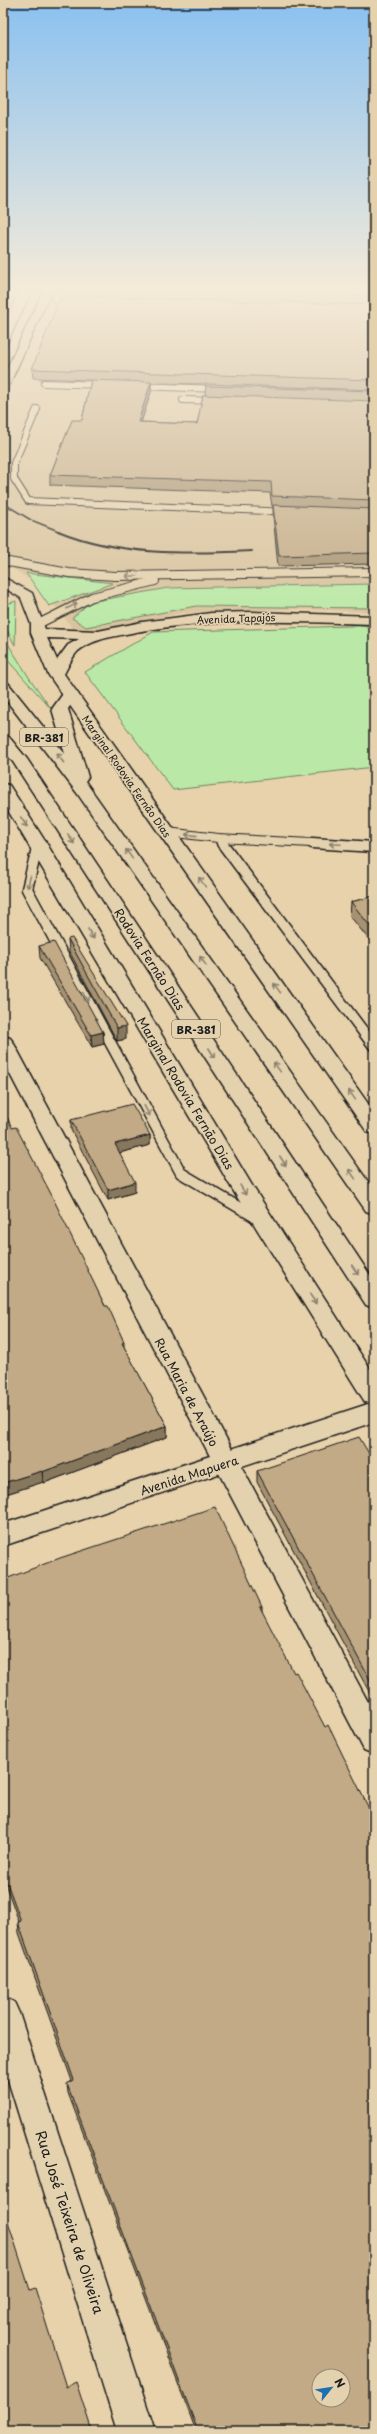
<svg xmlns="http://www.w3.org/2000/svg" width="377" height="2434" font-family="'Playpen Sans',sans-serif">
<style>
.built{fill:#d8c39d}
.green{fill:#bae9a7;stroke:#6b8262}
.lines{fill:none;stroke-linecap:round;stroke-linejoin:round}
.lane-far2-casing{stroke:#1c1c1c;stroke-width:8}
.lane-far1-casing{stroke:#1c1c1c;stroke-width:10}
.lane-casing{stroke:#1c1c1c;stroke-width:13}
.street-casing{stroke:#1c1c1c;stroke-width:3}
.secondary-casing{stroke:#1c1c1c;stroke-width:3}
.highway-casing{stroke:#1c1c1c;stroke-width:3}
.lane-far2{stroke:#e4d2af;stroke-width:6}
.lane-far1{stroke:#e4d2af;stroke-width:8}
.lane{stroke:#e4d2af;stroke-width:10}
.street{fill:#e4d2af;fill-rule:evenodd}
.secondary{fill:#e4d2af;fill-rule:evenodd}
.highway{fill:#e4d2af;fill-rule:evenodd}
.rail-far1{stroke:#1c1c1c;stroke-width:1.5}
.rail{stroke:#1c1c1c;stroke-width:2}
.wall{fill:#a69272;stroke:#1c1c1c;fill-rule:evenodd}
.shaded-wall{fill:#87775d;stroke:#1c1c1c}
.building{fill:#c1aa85;stroke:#1c1c1c;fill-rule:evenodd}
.oneway{stroke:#8a806d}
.labels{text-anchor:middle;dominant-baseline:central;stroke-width:3.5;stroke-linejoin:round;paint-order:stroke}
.far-street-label{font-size:10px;fill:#1c1c1c;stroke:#e4d2af}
.shield{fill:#e4d2af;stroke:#585348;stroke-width:1}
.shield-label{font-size:11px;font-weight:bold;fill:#1c1c1c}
.street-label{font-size:12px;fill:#1c1c1c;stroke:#e4d2af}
.near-street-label{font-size:14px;fill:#1c1c1c;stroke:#e4d2af}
</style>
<rect width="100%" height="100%" fill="#e8d2ab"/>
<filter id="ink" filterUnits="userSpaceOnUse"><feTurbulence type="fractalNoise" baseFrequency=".025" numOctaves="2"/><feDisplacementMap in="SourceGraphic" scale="8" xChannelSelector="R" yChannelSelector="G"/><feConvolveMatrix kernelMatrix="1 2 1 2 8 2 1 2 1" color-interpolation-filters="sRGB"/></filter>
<g filter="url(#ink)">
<!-- built -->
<polygon class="built" points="3,290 374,290 374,612 294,609 181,613 92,633 73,629 39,586 3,562"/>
<!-- green -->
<g class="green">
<polygon points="26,573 113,583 49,606"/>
<polygon points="374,584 374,608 196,606 86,627 72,618 90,602 168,588"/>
<polygon points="16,601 15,645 3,623 3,605"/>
<polygon points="352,626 374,626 374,767 173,790 85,672 153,632"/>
<polygon points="3,636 30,679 53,711 3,655"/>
</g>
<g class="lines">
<!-- lane-far2 casing -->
<g class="lane-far2-casing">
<g id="lane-far2">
<polyline points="60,290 55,300 75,301"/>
<polyline points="44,383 105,385"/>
<polyline points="135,386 221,389"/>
<polyline points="183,400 218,401"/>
<polyline points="37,409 14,463 14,479 28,501 289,512"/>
</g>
</g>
<!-- lane-far1 casing -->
<g class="lane-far1-casing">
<g id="lane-far1">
<polyline points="3,561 69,573 115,576 374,572"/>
<polyline points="38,624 92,597 155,581"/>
<polyline points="167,832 218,838 330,844"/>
<polyline points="218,838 223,844"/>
</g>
</g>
<!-- lane casing -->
<g class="lane-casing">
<g id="lane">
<polyline points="222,843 374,1046"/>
<polyline points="312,843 374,847"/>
<polyline points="38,844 27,889 181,1173 260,1220"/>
</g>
</g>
<!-- street casing -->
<g class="street-casing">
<g id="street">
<polygon points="374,1402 374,1422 3,1546 3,1524"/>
<polygon points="3,1997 14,2002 19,2013 155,2431 117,2431 3,2064"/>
</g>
</g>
<!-- secondary casing -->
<g class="secondary-casing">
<g id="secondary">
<path d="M3,577L32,593L45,629L98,631L142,622L211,613L252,612L374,616V624C291,622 209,617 126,634C111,637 91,640 78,651C72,657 68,667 64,674L374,1112V1134L367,1132L48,674L31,633V624L21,598L3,587ZM47,638L79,639L68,645L57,660Z"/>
<polygon points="3,784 9,785 47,844 253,1187 374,1375 374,1404 365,1402 237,1197 3,802"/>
<polygon points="3,1036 10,1038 13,1042 374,1713 374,1754 364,1750 3,1061"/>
</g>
</g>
<!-- highway casing -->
<g class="highway-casing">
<g id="highway">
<polygon points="3,681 8,683 65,754 52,709 65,691 75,691 78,694 68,709 88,777 85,781 374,1190 374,1214 366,1211 77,793 3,696"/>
<polygon points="3,735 9,737 27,759 374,1281 374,1308 366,1305 13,762 3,750"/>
</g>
</g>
<!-- lane-far2 -->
<use href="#lane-far2" class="lane-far2"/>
<!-- lane-far1 -->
<use href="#lane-far1" class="lane-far1"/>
<!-- lane -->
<use href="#lane" class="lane"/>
<!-- street -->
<use href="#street" class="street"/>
<!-- secondary -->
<use href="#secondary" class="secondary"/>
<!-- highway -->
<use href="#highway" class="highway"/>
<!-- rail-far1 -->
<g class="rail-far1">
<polyline points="3,353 33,290"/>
<polyline points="3,375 43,290"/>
<polyline points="10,385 53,290"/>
<polyline points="3,503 31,520 61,532"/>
</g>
<!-- rail -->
<path class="rail" d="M58,531C119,556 188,554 252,551"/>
</g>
<!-- wall -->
<g class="wall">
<polygon points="70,290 374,290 374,305 70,296"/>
<path d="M374,305V564L278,566L273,516V506H272L270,493L50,485V475L82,420L91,380L33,378L32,369ZM151,383L206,384L205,395L197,424L141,422L151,392Z"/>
<polygon points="374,896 374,946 350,916 351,902"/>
<polygon points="68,939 126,1039 117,1041 69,951"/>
<polygon points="39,946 103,1032 104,1044 92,1047 40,958"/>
<polygon points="71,1120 150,1135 150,1145 119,1153 135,1192 108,1200 71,1130"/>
<polygon points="12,1128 124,1342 124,1347 167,1426 167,1437 44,1483 43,1482 3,1495"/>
<polygon points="374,1462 374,1701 257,1482 257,1471"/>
<polygon points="3,1580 262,1607 262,1610 374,2431 196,2431 68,2093 67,2084 72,2081 19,1933 18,1922 19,1922 3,1878"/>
</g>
<!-- shaded-wall -->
<g class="shaded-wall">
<polygon points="15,290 20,290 3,324 3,314"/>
<polygon points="151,382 151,392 138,432 138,422"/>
<polygon points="126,1026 126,1039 117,1041 117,1028"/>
<polygon points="103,1032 104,1044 92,1047 91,1035"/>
<polygon points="150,1135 150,1145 115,1154 115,1144"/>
<polygon points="135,1182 135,1192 108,1200 108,1190"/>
<polygon points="167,1426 167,1437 44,1483 42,1472"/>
<polygon points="42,1471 43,1482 3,1495 3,1483"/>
<polygon points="3,2192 5,2201 3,2202"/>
</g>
<!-- building -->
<g class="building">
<polygon points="3,290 15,290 3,314"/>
<polygon points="170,290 374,290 374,296"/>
<polygon points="66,296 374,305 374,380 32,369 60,298 65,298"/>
<polygon points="91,380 151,382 138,422 197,424 203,395 374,401 374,500 272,496 271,482 50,475 72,420 82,420"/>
<polygon points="206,384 374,390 374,391 205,386"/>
<polygon points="273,505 374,509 374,553 279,556"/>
<polygon points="374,896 374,931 351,902"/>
<polygon points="72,938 126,1026 117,1028 68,939"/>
<polygon points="54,942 103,1032 91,1035 39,946"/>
<polygon points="132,1104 150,1135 115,1144 135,1182 108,1190 71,1120"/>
<polygon points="3,1108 12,1128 16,1127 51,1194 105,1306 108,1306 124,1342 122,1343 167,1426 42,1472 42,1471 3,1483"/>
<polygon points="359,1437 374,1462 374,1687 257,1471"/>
<path d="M215,1507L262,1607H260L294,1673L296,1672L325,1727L328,1725L374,1819V2431H198L67,2084L74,2080L18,1922L21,1921L3,1872V1580L60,1558ZM319,2376H343V2400H319Z"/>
<polygon points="3,2206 30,2290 35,2288 66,2387 76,2382 92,2431 3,2431"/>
</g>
<!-- one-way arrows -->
<defs><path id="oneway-shaft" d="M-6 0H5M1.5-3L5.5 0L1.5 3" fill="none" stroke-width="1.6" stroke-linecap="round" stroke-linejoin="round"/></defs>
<g class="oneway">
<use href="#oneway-shaft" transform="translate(131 576) rotate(180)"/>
<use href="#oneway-shaft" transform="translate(72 606) rotate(-27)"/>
<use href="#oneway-shaft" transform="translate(60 758) rotate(-127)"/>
<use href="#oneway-shaft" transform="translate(24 822) rotate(57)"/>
<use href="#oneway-shaft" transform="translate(191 835) rotate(-174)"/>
<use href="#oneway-shaft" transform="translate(71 839) rotate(57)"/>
<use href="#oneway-shaft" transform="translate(335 844) rotate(-177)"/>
<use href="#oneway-shaft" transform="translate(129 854) rotate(-125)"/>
<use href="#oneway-shaft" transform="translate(29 882) rotate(104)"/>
<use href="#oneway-shaft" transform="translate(202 882) rotate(-125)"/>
<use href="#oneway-shaft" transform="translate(91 934) rotate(59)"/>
<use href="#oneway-shaft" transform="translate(203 961) rotate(-125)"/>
<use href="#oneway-shaft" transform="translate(277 988) rotate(-125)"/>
<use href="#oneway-shaft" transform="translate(86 997) rotate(62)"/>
<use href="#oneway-shaft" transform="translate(212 1053) rotate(57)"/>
<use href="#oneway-shaft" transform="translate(277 1067) rotate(-125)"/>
<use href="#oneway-shaft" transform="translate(352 1095) rotate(-125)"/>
<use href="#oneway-shaft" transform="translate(147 1111) rotate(62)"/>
<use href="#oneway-shaft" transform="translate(283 1161) rotate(57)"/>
<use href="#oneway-shaft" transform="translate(352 1174) rotate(-125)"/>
<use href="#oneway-shaft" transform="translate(243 1190) rotate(59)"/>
<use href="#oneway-shaft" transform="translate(355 1270) rotate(57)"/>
<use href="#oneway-shaft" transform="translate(313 1299) rotate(57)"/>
</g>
</g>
<!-- sky -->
<linearGradient id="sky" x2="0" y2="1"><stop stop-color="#8ac1f0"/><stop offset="0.46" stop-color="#f5ebd9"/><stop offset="1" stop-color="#f5ebd9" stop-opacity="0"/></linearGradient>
<rect width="377" height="630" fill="url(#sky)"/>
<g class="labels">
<!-- far-street labels -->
<g class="far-street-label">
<text transform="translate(236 618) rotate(-2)">Avenida Tapajós</text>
<text transform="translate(127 776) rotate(55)">Marginal Rodovia Fernão Dias</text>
</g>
<!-- shield labels -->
<g class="shield">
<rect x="20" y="728" width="48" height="18" rx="3"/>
<rect x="172" y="1020" width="48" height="18" rx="3"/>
</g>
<g class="shield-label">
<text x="44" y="737">BR-381</text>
<text x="196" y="1029">BR-381</text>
</g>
<!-- street labels -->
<g class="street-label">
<text transform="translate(150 959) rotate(57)">Rodovia Fernão Dias</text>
<text transform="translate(186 1093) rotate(59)">Marginal Rodovia Fernão Dias</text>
<text transform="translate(187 1392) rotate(62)">Rua Maria de Araújo</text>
<text transform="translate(189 1475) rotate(-18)">Avenida Mapuera</text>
</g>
<!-- near-street labels -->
<g class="near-street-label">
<text transform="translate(70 2222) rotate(72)">Rua José Teixeira de Oliveira</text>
</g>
</g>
<!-- margin -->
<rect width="377" height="2434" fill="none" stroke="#e4d2af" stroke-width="16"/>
<rect x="8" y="8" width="361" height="2418" fill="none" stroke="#1c1c1c" stroke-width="1.5" filter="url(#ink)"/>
<!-- north arrow -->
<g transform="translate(331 2388) rotate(60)"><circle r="19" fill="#e4d2af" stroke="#948974"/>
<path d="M0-3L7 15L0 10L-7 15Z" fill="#1f6fb2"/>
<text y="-6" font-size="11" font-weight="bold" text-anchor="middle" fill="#1c1c1c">N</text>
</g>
</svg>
